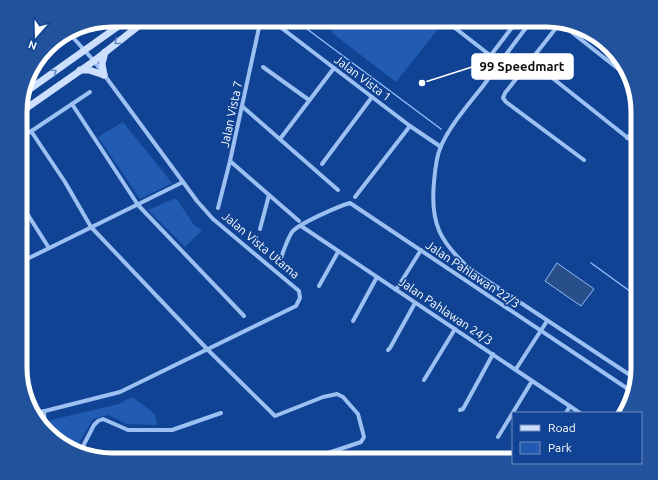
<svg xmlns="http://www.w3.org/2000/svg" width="658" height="480" font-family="Ubuntu,sans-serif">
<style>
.green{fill:#225cb2}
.water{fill:#294f8b;stroke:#8ebaf7}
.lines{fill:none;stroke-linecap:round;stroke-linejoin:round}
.stream{stroke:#8ebaf7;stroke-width:1.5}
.street{stroke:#9dc0f3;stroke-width:4}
.secondary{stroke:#ccdffd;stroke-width:7}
.oneway{stroke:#6589c3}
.labels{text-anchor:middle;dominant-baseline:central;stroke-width:3.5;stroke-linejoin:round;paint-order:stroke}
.street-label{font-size:12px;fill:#fff;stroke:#104393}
.rim{fill:none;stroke:#fff;stroke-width:5}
.leader{fill:none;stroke:#fff;stroke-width:1.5}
.callout-dot{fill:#fff;stroke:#104393;stroke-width:1.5}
.callout{fill:#fff;stroke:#fff;stroke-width:1.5}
.callout-label{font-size:13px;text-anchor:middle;font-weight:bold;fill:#111}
</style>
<rect width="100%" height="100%" fill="#104393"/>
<!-- green -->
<g class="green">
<polygon points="438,21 442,24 396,82 331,32 344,22"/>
<polygon points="123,122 172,183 140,199 98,137"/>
<polygon points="176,198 194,225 202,230 185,247 148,210"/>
<path d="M132,397L155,414L157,425L127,424L108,415L93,419L76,448C61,443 53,443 48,426L51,420L119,404Z"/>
</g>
<!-- water -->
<polygon class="water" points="557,263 594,289 581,306 545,281"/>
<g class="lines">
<!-- stream -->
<g class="stream">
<polyline points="299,23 441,129"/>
<polyline points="591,263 638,297"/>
</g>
<!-- street -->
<g class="street">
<path d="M532,20C515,42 499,64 483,86C468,105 451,124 441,146C436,157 435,170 434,182C430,224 440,242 471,270L636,379"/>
<polyline points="446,21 500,63"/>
<polyline points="275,23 410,126 441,147"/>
<polyline points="317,23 324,27 329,22"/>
<polyline points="560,23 505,93 503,98 506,102 584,160"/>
<polyline points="560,23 631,79"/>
<polyline points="61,37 63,40"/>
<polyline points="491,55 517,21"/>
<polyline points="531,61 638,146"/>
<polyline points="263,67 309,100"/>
<polyline points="72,104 138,205 244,316"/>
<polyline points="243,107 338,190"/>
<polyline points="31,131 65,182 91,227 207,349 275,416 323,397 337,394 343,397 358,414 364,437 361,442 307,460"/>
<polyline points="21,138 90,92"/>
<polyline points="627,138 638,127"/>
<polyline points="280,139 334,68"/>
<polyline points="230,161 299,221"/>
<polyline points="322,164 372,97"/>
<polyline points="355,197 410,126"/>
<polyline points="21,204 49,248"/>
<polyline points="218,208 230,161 260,23"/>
<polyline points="301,226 580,413"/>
<polyline points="260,229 269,195"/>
<path d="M281,258C284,249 287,240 292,232C298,224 339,206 350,203L631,391"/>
<polyline points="21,262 183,182"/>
<polyline points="319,286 338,252"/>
<polyline points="396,290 421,250"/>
<polyline points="353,321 377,277"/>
<polyline points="388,350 390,348 415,303"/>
<polyline points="516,369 547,321"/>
<polyline points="424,380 455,329"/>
<polyline points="460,410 463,409 493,354"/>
<polyline points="44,411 45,429"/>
<polyline points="566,413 570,406"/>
<polyline points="33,414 120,392 296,306 300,298 299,291 213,219 197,201 94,61 69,33"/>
<polyline points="498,437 532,381"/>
<polyline points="81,450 94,425 98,421 103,419 128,430 172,430 221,413"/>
<polyline points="259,460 263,458"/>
</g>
<!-- secondary -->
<g class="secondary">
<polyline points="80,70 89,70 104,75"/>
<polyline points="104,75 102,64 105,52"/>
<polyline points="23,94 120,25"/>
<polyline points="21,112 94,61 141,24"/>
</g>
</g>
<!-- one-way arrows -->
<defs><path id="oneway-chevron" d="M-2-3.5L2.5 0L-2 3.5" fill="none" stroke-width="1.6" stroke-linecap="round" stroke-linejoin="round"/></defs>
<g class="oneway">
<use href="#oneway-chevron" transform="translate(117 42) rotate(142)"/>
<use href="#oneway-chevron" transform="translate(54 72) rotate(-35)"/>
</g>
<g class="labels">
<!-- street labels -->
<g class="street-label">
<text transform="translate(363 78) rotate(37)">Jalan Vista 1</text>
<text transform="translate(231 114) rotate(-78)">Jalan Vista 7</text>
<text transform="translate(261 245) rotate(40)">Jalan Vista Utama</text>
<text transform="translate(473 274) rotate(34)">Jalan Pahlawan 22/3</text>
<text transform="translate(446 311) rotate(34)">Jalan Pahlawan 24/3</text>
</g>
</g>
<!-- crop -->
<path d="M0 0H658V480H0ZM112 27H546A85 85 0 0 1 631 112V368A85 85 0 0 1 546 453H112A85 85 0 0 1 27 368V112A85 85 0 0 1 112 27Z" fill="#23529c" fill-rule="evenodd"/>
<path class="rim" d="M112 27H546A85 85 0 0 1 631 112V368A85 85 0 0 1 546 453H112A85 85 0 0 1 27 368V112A85 85 0 0 1 112 27Z"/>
<!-- callouts -->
<path class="leader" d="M422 83L472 67"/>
<circle class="callout-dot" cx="422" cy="83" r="4"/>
<rect class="callout" x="472" y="54" width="101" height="25" rx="4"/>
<g class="callout-label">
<text x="522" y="71">99 Speedmart</text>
</g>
<!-- legend -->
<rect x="512" y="412" width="130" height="52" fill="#104393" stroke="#708ebe"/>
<rect x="520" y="425" width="20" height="6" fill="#ccdffd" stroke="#708ebe"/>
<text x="548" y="432" font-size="12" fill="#ffffff">Road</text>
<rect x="520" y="442" width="20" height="12" fill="#225cb2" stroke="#708ebe"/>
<text x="548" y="452" font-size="12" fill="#ffffff">Park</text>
<!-- north arrow -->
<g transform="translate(36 36) rotate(200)" stroke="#104393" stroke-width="3" paint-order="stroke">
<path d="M0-3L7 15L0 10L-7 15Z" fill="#ffffff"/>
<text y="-6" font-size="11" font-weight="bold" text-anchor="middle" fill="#ffffff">N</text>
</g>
</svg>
